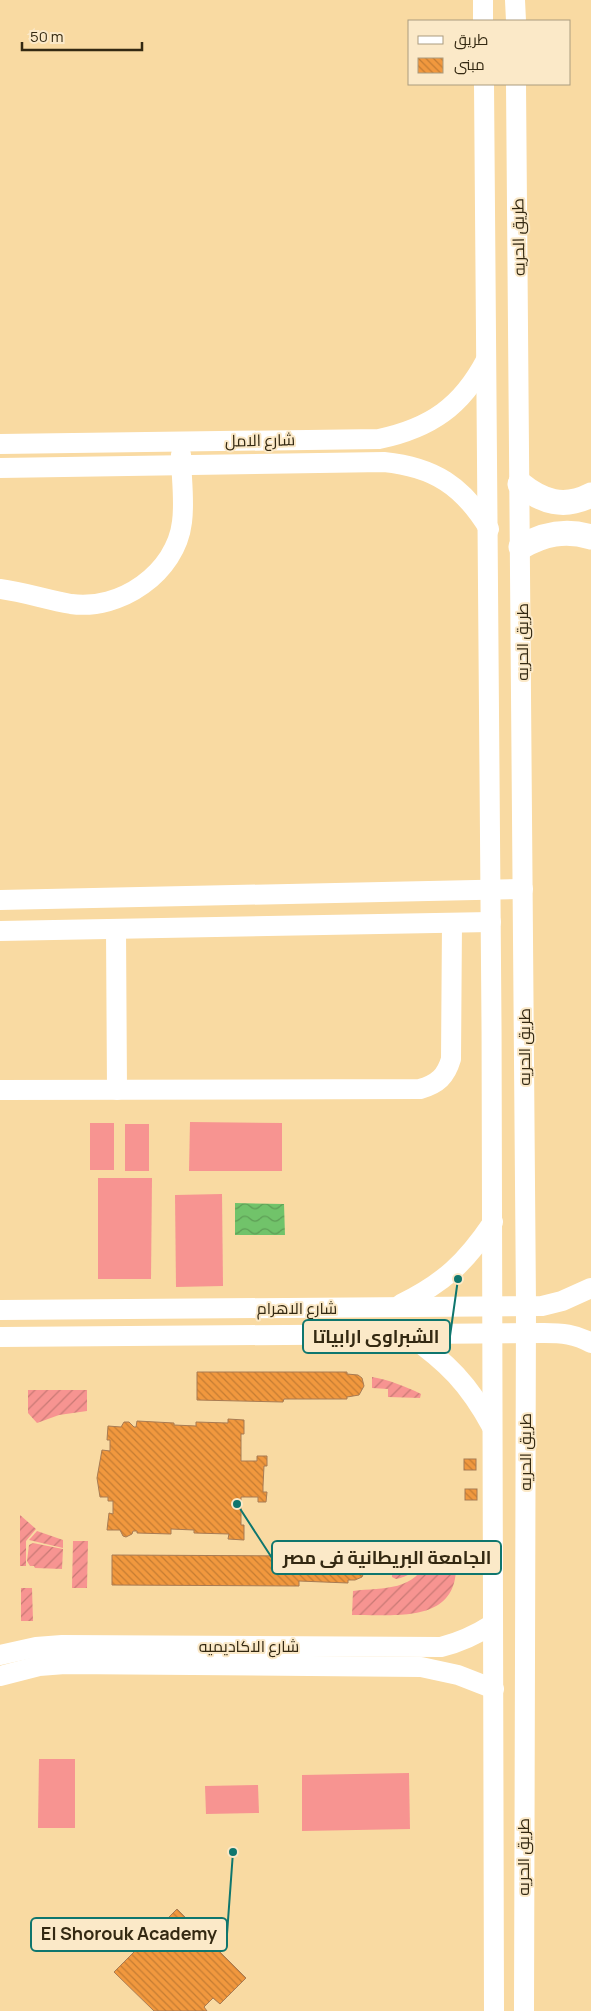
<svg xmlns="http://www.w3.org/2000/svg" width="591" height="2011" font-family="Manrope,Cairo,sans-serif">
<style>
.garden{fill:url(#garden-furrows)}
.pitch{fill:#f79491}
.water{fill:url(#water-waves)}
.building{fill:url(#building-back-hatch);stroke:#a87b53}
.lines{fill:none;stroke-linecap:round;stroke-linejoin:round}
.minor{stroke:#fff;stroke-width:20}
.major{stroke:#fff;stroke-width:25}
.labels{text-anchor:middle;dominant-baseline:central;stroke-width:4;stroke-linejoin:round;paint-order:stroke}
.street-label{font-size:16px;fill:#342912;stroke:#fbe9c8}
.leader{fill:none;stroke:#0f766e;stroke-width:2}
.callout-dot{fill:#0f766e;stroke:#fbe9c8;stroke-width:2}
.callout{fill:#fbe9c8;stroke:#0f766e;stroke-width:2}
.callout-label{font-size:18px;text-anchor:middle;font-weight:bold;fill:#342912}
</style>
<defs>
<pattern id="garden-furrows" width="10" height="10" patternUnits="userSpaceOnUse" patternTransform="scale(1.25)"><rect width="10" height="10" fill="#f79491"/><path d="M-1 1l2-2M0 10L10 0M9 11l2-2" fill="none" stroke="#c97975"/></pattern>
<pattern id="water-waves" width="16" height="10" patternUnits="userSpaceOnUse" patternTransform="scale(1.25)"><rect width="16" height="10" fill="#71c36a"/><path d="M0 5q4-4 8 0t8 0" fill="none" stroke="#5e9e56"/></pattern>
<pattern id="building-back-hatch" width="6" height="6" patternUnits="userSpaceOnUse" patternTransform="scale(1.25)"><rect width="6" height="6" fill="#f1983e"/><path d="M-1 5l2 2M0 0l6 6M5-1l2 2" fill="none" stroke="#c47c33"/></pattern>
</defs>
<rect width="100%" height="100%" fill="#f9daa2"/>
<!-- garden -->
<g class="garden">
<path d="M372,1377C389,1380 405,1386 421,1394L420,1398L388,1397V1389L372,1388Z"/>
<polygon points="28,1390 87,1390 87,1411 59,1415 37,1423 28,1413"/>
<polygon points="20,1515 36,1529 26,1541 26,1566 20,1566"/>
<polygon points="37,1531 63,1540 63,1548 29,1540"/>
<polygon points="73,1541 88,1541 87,1588 72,1588"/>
<polygon points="33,1543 63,1549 62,1569 35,1568 34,1566 30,1566 27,1561 29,1545"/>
<path d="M428,1557H441V1561H452L456,1564C458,1625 394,1614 352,1615L353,1591C384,1587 416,1592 428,1557Z"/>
<path d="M392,1558H421C418,1570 408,1577 396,1579L392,1577Z"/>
<polygon points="21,1588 32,1588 33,1621 21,1621"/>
</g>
<!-- pitch -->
<g class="pitch">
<polygon points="190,1122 282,1123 282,1171 189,1171"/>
<rect x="90" y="1123" width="24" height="47"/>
<rect x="125" y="1124" width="24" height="47"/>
<polygon points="98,1178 152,1178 151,1279 98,1279"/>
<polygon points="222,1194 223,1286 176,1287 175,1195"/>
<polygon points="39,1759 75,1759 75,1828 38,1828"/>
<polygon points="409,1773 410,1829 302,1831 302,1775"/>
<polygon points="258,1785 259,1813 206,1814 205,1786"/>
</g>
<!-- water -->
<polygon class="water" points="235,1203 284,1204 285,1235 235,1235"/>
<!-- building -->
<g class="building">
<polygon points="197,1372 347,1372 347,1374 358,1375 362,1378 364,1386 359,1395 347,1397 347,1399 284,1399 283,1402 197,1400"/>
<polygon points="228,1419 244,1420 244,1434 241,1434 241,1461 257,1461 257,1456 267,1456 267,1466 264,1466 263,1486 263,1492 267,1492 266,1502 258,1502 258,1497 241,1497 241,1525 244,1525 244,1540 228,1539 229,1534 194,1533 194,1530 171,1529 171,1534 137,1533 137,1531 133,1531 132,1534 126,1537 123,1536 120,1530 107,1530 109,1513 113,1514 113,1501 108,1501 108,1497 100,1497 97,1478 102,1450 110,1451 110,1440 107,1440 108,1426 121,1427 124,1422 129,1422 134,1427 136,1427 137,1421 174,1423 174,1425 196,1426 196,1422 228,1423"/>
<rect x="464" y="1459" width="12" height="11"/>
<rect x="465" y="1489" width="12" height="11"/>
<polygon points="298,1553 348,1554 348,1557 356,1557 363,1562 365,1570 362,1577 355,1580 348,1580 348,1583 299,1581 299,1586 112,1585 112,1555 299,1556"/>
<polygon points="177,1909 246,1978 220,2004 213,1998 204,2007 207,2011 154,2011 114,1972"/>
</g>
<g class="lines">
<!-- minor -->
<g class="minor">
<polyline points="483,0 483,21"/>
<polyline points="515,0 516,21"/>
<path d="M484,84C492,726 493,1369 494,2011"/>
<polyline points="516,84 526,1306 524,2011"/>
<path d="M0,444L379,439C431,428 462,406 486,360"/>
<path d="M0,468L384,462C434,467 463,486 489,529"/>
<path d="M0,589C24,592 47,600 71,604C120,611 176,573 182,522C185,500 181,476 181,454"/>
<polyline points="0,900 523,889"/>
<polyline points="116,929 117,1090"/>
<polyline points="0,931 491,922"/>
<path d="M0,1090L420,1089C438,1084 446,1076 451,1059L452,923"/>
<path d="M401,1304C444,1283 466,1262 493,1222"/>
<polyline points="0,1310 542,1306 562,1301 591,1288"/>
<path d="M407,1334C447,1362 469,1384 492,1427"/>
<path d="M0,1337L544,1333C561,1333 576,1334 591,1343"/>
<path d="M0,1655L36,1647L62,1645L441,1647C461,1642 476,1635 493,1624"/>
<polyline points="0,1676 39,1666 65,1664 421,1667 458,1675 494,1689"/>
</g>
<!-- major -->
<g class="major">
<path d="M520,484C542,502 564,509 591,495"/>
<path d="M521,547C543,534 565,529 591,537"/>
</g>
</g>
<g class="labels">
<!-- street labels -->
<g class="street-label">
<text transform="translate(518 237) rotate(-91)">طريق الحريه</text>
<text transform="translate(260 440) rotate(-1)">شارع الامل</text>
<text transform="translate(522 642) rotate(-90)">طريق الحريه</text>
<text transform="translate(524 1047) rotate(-90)">طريق الحريه</text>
<text x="297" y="1308">شارع الاهرام</text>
<text transform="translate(525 1452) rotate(-90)">طريق الحريه</text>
<text x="249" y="1646">شارع الاكاديميه</text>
<text transform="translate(523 1857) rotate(-90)">طريق الحريه</text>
</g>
</g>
<!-- callouts -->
<path class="leader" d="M458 1279L450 1336M237 1504L272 1558M233 1852L227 1934"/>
<g class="callout-dot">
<circle cx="458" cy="1279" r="5"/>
<circle cx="237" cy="1504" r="5"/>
<circle cx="233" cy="1852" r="5"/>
</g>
<g class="callout">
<rect x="303" y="1320" width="147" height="33" rx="5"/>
<rect x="272" y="1541" width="229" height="33" rx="5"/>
<rect x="31" y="1918" width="196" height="33" rx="5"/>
</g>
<g class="callout-label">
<text x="376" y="1343">الشبراوى ارابياتا</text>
<text x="387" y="1564">الجامعة البريطانية فى مصر</text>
<text x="129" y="1940">El Shorouk Academy</text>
</g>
<!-- legend -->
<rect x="408" y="20" width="162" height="65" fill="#fbe9c8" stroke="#ab9c7f"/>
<rect x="418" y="36" width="25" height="8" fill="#ffffff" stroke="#ab9c7f"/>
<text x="454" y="45" font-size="15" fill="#342912">طريق</text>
<rect x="418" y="58" width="25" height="15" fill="url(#building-back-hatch)" stroke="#ab9c7f"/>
<text x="454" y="70" font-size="15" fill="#342912">مبنى</text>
<!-- scale -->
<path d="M22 42v8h120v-8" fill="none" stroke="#342912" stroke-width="2.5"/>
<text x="30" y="42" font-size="15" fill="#342912" stroke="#fbe9c8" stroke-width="4" paint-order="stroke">50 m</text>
</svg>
